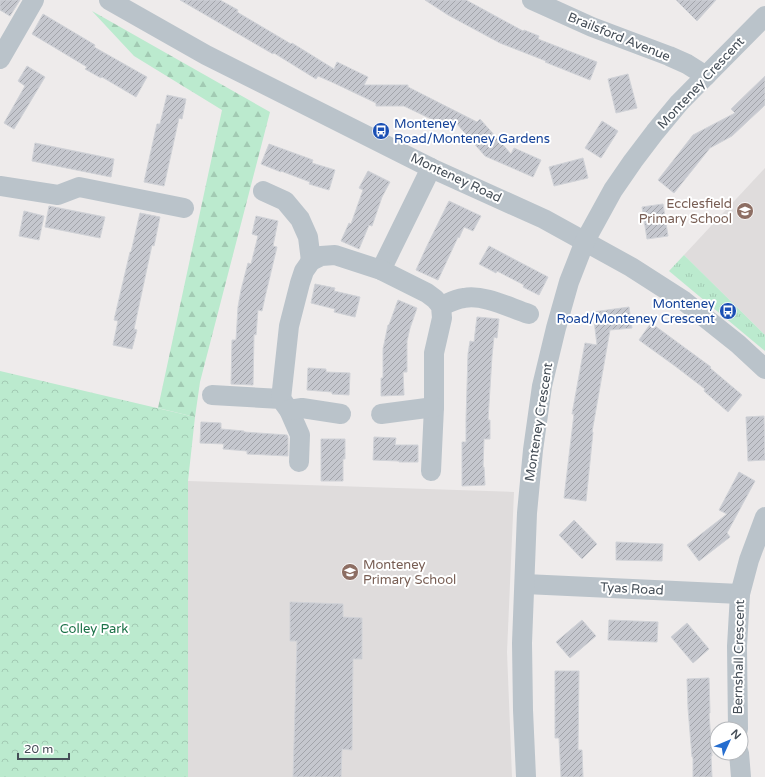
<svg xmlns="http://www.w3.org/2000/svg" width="765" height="777" font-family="'Varela Round',sans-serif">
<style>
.education{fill:#dfdcdc}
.grass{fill:url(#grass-tufts)}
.forest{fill:url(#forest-firs)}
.park{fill:url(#park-crowns)}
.building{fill:url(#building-hatch);stroke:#d0d2d7}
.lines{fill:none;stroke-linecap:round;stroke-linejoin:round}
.street{stroke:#bac3ca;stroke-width:20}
.labels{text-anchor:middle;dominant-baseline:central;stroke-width:4;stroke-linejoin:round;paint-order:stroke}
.street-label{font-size:13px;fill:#454e57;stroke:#fff}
.transit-label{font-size:13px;fill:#164399;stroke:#fff;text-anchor:start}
.education-label{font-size:13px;fill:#785e54;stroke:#fff;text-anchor:end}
.park-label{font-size:13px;fill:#1c7248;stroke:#fff}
</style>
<defs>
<pattern id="grass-tufts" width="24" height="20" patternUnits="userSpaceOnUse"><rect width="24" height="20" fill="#bbeace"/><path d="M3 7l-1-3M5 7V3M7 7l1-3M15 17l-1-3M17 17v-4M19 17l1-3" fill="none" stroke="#a2cab3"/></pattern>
<pattern id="forest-firs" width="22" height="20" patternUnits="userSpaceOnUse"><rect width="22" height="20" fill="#bbeace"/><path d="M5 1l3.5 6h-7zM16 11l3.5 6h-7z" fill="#a2cab3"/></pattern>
<pattern id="park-crowns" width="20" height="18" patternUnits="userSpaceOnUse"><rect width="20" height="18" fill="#bbeace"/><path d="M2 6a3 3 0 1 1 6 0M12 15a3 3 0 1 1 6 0" fill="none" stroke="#a2cab3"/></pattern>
<pattern id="building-hatch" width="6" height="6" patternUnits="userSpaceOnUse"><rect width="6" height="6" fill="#c5c7ce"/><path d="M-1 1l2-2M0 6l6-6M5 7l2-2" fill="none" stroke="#a2a4aa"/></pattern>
</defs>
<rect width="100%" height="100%" fill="#eeebeb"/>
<!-- education -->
<g class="education">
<polygon points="765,168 765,335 684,255"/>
<polygon points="188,481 514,492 507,652 512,777 188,777"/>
</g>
<!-- grass -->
<polygon class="grass" points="684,255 765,335 765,351 669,271"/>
<!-- forest -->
<polygon class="forest" points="92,11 270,112 200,382 195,417 158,408 222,110 134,56"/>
<!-- park -->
<polygon class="park" points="0,371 195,417 188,481 188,777 0,777"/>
<!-- building -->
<g class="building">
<polygon points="0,0 20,0 10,16 0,10"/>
<polygon points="180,0 220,0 238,10 237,12 291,44 292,43 334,69 337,62 368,77 364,85 408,85 408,87 477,122 480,119 511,154 514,148 541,160 533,177 485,156 457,124 454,130 404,106 376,106 376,103 334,83 318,76 316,79 274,53 273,54"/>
<polygon points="425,0 466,0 523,31 524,30 539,36 538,39 597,62 590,80 545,62 546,61 500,43 448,15"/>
<polygon points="676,0 716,0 697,21"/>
<polygon points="43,14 95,45 94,47 147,77 136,97 102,77 101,78 85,69 87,67 32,34"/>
<polygon points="27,66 45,77 14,129 4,123 25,86 18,81"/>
<polygon points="628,74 637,108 616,113 608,79"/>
<polygon points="765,76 765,105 732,136 710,148 674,193 658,180 693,135 735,113 731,109"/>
<polygon points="167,95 186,99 182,119 179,118 164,186 144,182 157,124 160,124"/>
<polygon points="602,121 618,131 601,158 585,148"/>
<polygon points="35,143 114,159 111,177 32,161"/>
<polygon points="269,144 313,160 312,163 335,170 329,190 309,184 310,182 281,171 281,172 261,164"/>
<polygon points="583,158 588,178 554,186 549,167"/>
<polygon points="368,171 390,182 382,197 372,226 369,225 359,249 341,241 349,223 351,224 363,190 359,188"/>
<polygon points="449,201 481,216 473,231 464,227 459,238 458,237 438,280 416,270 426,248"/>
<polygon points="663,204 668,236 647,239 642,207"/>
<polygon points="49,206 105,217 100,238 45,227"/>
<polygon points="24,211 44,216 39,240 19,236"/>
<polygon points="140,213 160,217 154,246 152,245 134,329 137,330 132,349 113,345 118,321 114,320 130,252 131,252"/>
<polygon points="256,216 278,221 273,246 277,247 265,297 262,311 258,310 256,335 254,334 253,385 231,384 232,340 236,340 238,307 241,290 248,263 251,264 258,236 252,234"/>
<polygon points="489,246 506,255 548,277 539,295 523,287 524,285 497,271 496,273 479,264"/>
<polygon points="315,284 335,288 334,291 360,297 355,317 334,312 335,309 311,303"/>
<polygon points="398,300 417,308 410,328 407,341 407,372 403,372 404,395 381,396 381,378 383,378 383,349 388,325 389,325"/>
<polygon points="629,307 632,328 610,330 592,432 593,432 586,501 564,498 574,414 572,414 585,343 597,345 593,312"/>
<polygon points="477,317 499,319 497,338 494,337 492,356 488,420 490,420 490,439 484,439 483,467 484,467 485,485 462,486 462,442 466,442 466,420 468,354 470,341 474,342"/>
<polygon points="651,323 711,367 710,368 742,395 728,412 704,391 705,389 675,366 639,340"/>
<polygon points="308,368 326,369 326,372 350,373 349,395 332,394 332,392 307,390"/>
<polygon points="764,416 765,460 748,461 746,417"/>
<polygon points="201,422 221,423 221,429 244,431 244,432 287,435 288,437 288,456 247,454 247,451 223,449 224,444 200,443"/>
<polygon points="374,437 396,438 395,445 418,445 418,462 399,462 399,461 373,460"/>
<polygon points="321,439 345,439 345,459 343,459 343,481 321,481"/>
<polygon points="739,472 755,481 727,533 730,537 699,561 687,545 727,514 719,510"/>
<polygon points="574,520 597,544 582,559 559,535"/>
<polygon points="616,542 663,544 662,561 616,560"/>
<polygon points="290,602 343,604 343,617 362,618 362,659 353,659 352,750 342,749 341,777 293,777 297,641 290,641"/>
<polygon points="582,620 596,636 570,658 556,642"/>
<polygon points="609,620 658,622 657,642 608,640"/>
<polygon points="687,623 709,649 693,663 671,637"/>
<polygon points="555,671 579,671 578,750 582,750 583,777 561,777 559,738 555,738"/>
<polygon points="709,678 710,713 709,713 712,756 711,756 712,777 693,777 693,757 692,757 688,708 687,679"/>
</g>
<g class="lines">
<!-- street -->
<g class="street">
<polyline points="109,0 206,55 431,168 544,219 631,267 684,301 738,344 765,369"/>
<polyline points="532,0 592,27 669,56 687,64 706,76"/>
<polyline points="0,59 34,0"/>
<polyline points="0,186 58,195 79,187 184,208"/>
<polyline points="263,191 285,201 300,219 308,237 311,261"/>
<polyline points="381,270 431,168"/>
<path d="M441,306C448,303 456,299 464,298C484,294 510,308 529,314"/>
<polyline points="212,395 281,399 289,410 300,435 299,462"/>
<polyline points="281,399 289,326 300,283 304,271 311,261 321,256 335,255 381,270 427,293 435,299 441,306 442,318 434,353 434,407 431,471"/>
<polyline points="289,410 302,408 341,414"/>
<polyline points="381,414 434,407"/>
<polyline points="525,584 740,594"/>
<polyline points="738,729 737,646 740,594 749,560 765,517"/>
<polyline points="739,753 741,777"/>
<polyline points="526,777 523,710 522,643 527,513 533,450 542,386 556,328 569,282 585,241 613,190 633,161 655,132 679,103 765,16"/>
</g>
</g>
<!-- icons -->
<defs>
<g id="bus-disc" transform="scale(0.9)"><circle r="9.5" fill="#1a4fb4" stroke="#fff"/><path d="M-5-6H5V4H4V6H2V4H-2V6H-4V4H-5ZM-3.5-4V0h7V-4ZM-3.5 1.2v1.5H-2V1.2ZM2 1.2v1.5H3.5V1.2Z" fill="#fff"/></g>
<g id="school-disc" transform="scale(0.9)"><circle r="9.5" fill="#8d6e63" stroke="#fff"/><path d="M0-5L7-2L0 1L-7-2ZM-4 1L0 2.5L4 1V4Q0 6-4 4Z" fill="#fff"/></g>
</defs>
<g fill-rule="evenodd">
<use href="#bus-disc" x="381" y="131"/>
<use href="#school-disc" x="745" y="211"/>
<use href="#bus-disc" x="728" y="311"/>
<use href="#school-disc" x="350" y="572"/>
</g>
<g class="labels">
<!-- street labels -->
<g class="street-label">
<text transform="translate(619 37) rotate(22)">Brailsford Avenue</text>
<text transform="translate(701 83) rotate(-47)">Monteney Crescent</text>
<text transform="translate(456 178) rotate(25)">Monteney Road</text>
<text transform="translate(539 422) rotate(-81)">Monteney Crescent</text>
<text transform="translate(632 589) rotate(3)">Tyas Road</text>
<text transform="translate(739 657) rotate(-89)">Bernshall Crescent</text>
</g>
<!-- transit labels -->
<g class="transit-label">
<text x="394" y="124">Monteney<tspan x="394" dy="15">Road/Monteney Gardens</tspan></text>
<text x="715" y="304" text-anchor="end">Monteney<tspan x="715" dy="15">Road/Monteney Crescent</tspan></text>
</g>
<!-- education labels -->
<g class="education-label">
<text x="732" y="204">Ecclesfield<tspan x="732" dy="15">Primary School</tspan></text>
<text x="363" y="565" text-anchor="start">Monteney<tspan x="363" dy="15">Primary School</tspan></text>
</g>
<!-- park labels -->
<g class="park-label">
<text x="94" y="629">Colley Park</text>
</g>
</g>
<!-- north arrow -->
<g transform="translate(729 741) rotate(46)"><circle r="19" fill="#ffffff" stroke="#b5b8bc"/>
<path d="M0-3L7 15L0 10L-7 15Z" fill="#256dcf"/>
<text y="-6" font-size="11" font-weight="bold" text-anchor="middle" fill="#454e57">N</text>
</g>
<!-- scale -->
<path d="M18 753v6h51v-6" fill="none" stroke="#454e57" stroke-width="2"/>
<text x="24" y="753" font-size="12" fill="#454e57" stroke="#ffffff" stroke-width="3" paint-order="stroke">20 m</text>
</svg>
